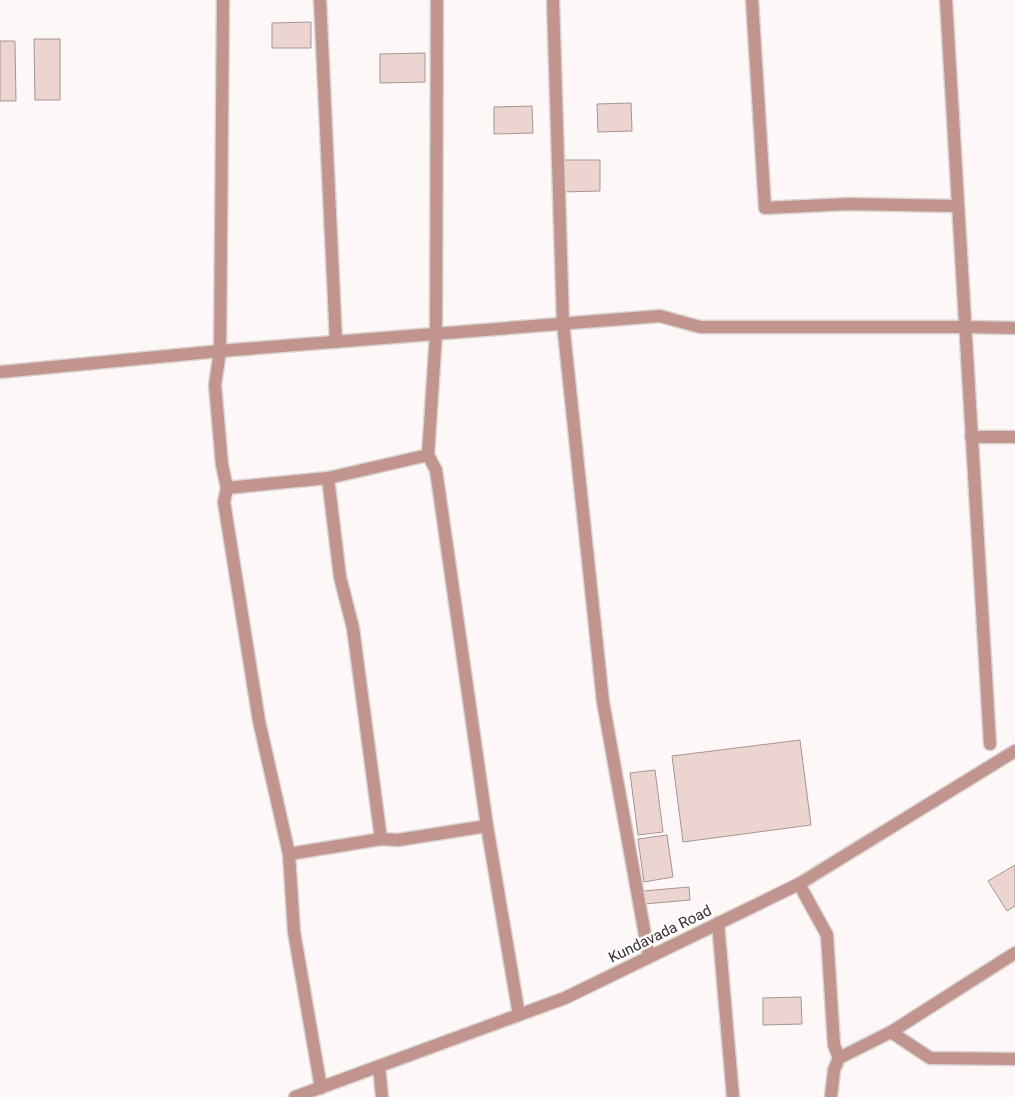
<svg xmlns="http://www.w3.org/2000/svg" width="1015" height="1097" font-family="Roboto,sans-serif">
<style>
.building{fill:#ecd4d1;stroke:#a99390}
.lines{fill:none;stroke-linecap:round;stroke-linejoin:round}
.minor-casing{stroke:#dad4d3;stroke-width:15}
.minor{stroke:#c1948d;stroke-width:12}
.labels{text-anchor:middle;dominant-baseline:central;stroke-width:5;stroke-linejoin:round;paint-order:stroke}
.street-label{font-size:15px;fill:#39302f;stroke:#fff}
</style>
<rect width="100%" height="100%" fill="#fdf8f7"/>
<!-- building -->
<g class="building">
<polygon points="311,22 311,48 272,48 272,23"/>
<polygon points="34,39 60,39 60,100 35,100"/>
<polygon points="0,41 15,41 16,101 0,101"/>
<polygon points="425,53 425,82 380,83 380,54"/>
<polygon points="631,103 632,131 598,132 597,104"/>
<polygon points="532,106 533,133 494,134 494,107"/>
<polygon points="560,160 600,160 600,191 561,192"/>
<polygon points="800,740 811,825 683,842 672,756"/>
<polygon points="655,770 663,832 638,835 630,773"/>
<polygon points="667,835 673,877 644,882 638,839"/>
<polygon points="1015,865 1015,906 1007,911 988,881"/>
<polygon points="689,887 690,900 644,904 643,891"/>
<polygon points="801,997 802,1024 763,1025 763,998"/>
</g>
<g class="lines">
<!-- minor casing -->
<g class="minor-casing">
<g id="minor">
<polyline points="223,0 220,351 215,385 222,465 227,488 224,502 259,721 289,854 294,932 321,1088"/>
<polyline points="320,0 336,342"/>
<polyline points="437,0 436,334 428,455 436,470 487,826 519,1015"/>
<polyline points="553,0 563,323 603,702 649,957"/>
<polyline points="752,0 765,208 848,204 957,206"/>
<polyline points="946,0 990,744"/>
<polyline points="0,372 220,351 660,316 700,327 963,327 964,325 966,327 1015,328"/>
<polyline points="971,437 1015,437"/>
<polyline points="328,478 340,577 353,628 381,839"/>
<polyline points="227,488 328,478 428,455"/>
<polyline points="289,854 381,839 398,840 487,826"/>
<polyline points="799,884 827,935 834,1045 839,1058"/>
<polyline points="718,923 733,1097"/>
<polyline points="891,1032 930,1058 1015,1059"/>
<polyline points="379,1066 382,1097"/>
<polyline points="295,1097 565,998 799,884 1015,751"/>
<polyline points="831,1097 834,1070 839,1058 891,1032 1015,953"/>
</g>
</g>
<!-- minor -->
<use href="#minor" class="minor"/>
</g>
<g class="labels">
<!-- street labels -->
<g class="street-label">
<text transform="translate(660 934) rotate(-26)">Kundavada Road</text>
</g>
</g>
</svg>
